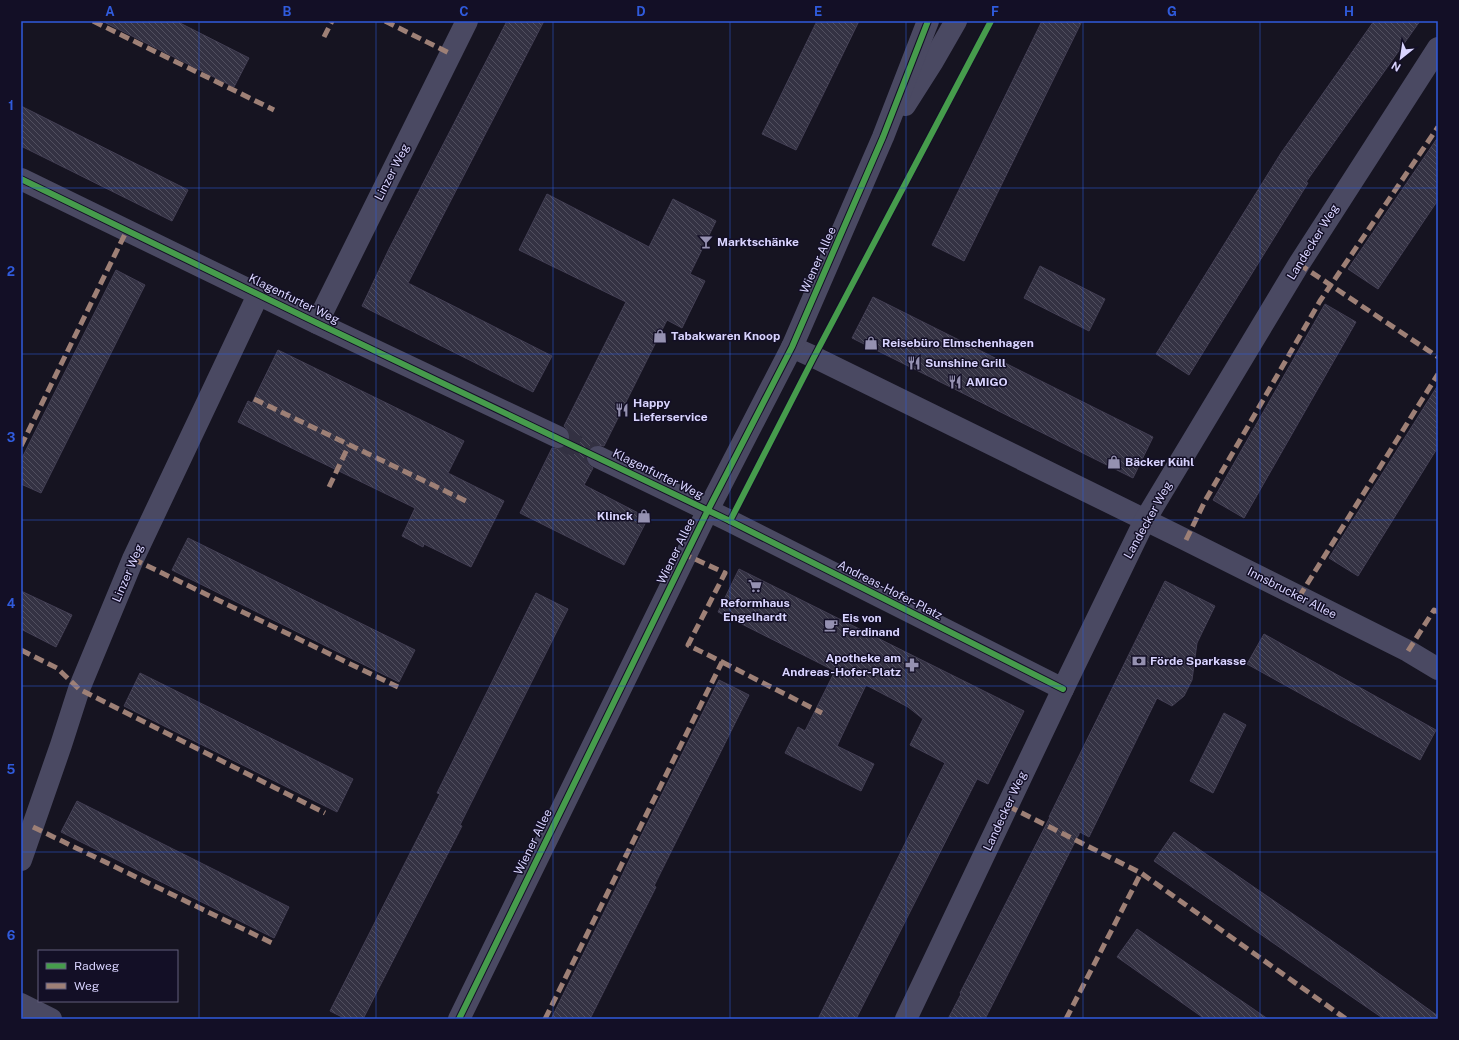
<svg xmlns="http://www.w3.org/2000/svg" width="1459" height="1040" font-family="'Public Sans',sans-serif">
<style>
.building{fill:url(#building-back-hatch);stroke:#433f54}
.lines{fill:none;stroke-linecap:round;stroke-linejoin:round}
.street-tunnel{stroke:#333142;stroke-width:22;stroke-dasharray:22 11;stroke-linecap:butt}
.street{stroke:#4a4962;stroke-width:22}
.quiet{stroke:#9e8076;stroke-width:5;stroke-dasharray:10 5;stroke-linecap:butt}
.cycleway-casing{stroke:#130f26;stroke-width:8}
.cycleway{stroke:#469c4c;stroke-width:6}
.grid{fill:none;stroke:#305bdc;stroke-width:1;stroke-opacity:0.55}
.labels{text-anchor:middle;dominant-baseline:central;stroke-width:3;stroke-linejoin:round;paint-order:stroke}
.street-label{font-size:12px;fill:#d9d4ff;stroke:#130f26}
.poi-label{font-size:12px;font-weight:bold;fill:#d9d4ff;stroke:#130f26;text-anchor:start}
.neatline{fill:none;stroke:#305bdc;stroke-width:1.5}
.grid-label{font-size:13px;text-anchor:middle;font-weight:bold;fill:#305bdc}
</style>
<defs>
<pattern id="building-back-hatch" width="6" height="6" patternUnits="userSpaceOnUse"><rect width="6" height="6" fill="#343243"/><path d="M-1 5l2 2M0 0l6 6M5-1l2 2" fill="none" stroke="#514f5f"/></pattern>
</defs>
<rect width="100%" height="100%" fill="#161421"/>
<!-- building -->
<g class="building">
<polygon points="102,21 176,21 249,58 234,87"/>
<polygon points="507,21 544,21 408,283 552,356 533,392 362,306 389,249"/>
<polygon points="817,21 859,21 796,150 762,134"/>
<polygon points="1042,21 1082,21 964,261 932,245"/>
<polygon points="1374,21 1420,21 1306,182 1308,183 1189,375 1156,354 1281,153"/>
<polygon points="21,106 188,190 172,221 21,146"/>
<polygon points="1438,137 1438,200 1378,289 1348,269"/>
<polygon points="547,194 649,247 673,199 716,221 690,274 705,281 682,328 667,320 604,446 597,445 591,446 587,452 586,458 587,464 593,468 584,485 648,518 624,565 520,513 552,448 559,449 565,447 569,443 570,436 568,430 564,426 626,302 519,250"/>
<polygon points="1040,266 1105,299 1089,331 1024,298"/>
<polygon points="116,270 145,285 41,493 21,484 21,460"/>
<polygon points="873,297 1153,437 1133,478 852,338"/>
<polygon points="1325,304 1356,322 1244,518 1213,500"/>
<polygon points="278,350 464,441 448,473 504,501 471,567 424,544 423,547 402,536 415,508 238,422 248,401 252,403"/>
<polygon points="1438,385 1438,447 1358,576 1329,558"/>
<polygon points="188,538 415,650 399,682 172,570"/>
<polygon points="739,569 1024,711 988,784 977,779 856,1019 818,1019 945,763 910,745 923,719 908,707 866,685 837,746 874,764 861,791 785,753 798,727 805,731 835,671 718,612"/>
<polygon points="1165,581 1215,606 1197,643 1192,680 1184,696 1172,706 1157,698 1089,837 1080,832 985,1019 948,1019 961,994 960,993 1050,817 1049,817"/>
<polygon points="21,591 72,615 56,647 21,629"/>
<polygon points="536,593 568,609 460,825 462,826 363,1019 346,1019 330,1011 440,794 437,793"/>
<polygon points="1264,634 1436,730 1420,760 1247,664"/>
<polygon points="140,673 353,779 337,812 124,706"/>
<polygon points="719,680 749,695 654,886 656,887 590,1019 551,1019 617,886 636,846"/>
<polygon points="1224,713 1246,725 1213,793 1190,781"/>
<polygon points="77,801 289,907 274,938 61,832"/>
<polygon points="1174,832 1354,956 1438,1016 1438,1019 1384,1019 1154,861"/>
<polygon points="1137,929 1182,960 1268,1019 1205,1019 1117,957"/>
</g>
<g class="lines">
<!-- street-tunnel -->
<polyline class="street-tunnel" points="558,437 598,457"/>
<!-- street -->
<g class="street">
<polyline points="905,105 933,61 956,21"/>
<polyline points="21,179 317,323 558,437"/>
<polyline points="317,323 467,21"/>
<polyline points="792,347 814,357 1186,540 1408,651 1438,669"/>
<polyline points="598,457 730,521 1063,689"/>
<polyline points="21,860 61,745 79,689 133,559 258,295"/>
<polyline points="21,1004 51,1019"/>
<polyline points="459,1019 708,510 792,347 883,137 928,21"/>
<polyline points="906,1019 1063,689 1145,520 1299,264 1438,48"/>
</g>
<!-- quiet -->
<g class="quiet">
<polyline points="93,21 274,110"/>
<polyline points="385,21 451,54"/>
<polyline points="324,37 332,21"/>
<polyline points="1299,264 1438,357"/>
<polyline points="254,399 466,501"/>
<polyline points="21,446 127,230"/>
<polyline points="329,487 349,445"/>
<polyline points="1186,540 1205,501 1320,301 1438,127"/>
<polyline points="133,559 398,687"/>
<polyline points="1299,597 1438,374"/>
<polyline points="21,650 57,668 79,689 325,813"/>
<polyline points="1408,651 1434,610 1438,612"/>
<polyline points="722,662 822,713"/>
<polyline points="1008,806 1141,873 1346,1019"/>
<polyline points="33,827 272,943"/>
<polyline points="545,1019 722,662 688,645 725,573 686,555"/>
<polyline points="1066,1019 1141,873"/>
</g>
<!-- cycleway casing -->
<g class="cycleway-casing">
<g id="cycleway">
<polyline points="21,179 317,323 730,521 1063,689"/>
<polyline points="730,521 814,357 991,21"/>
<polyline points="459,1019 708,510 792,347 883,137 928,21"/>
</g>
</g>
<!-- cycleway -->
<use href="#cycleway" class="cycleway"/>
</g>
<!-- grid -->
<path class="grid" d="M199,21V1019M376,21V1019M553,21V1019M730,21V1019M906,21V1019M1083,21V1019M1260,21V1019M21,188H1438M21,354H1438M21,520H1438M21,686H1438M21,852H1438"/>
<!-- icons -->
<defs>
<g id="bar-bare" transform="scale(1.08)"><path d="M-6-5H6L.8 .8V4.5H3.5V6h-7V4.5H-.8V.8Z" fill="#9591b1" stroke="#130f26" stroke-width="2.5" paint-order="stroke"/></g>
<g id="shop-bare" transform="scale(1.08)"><path d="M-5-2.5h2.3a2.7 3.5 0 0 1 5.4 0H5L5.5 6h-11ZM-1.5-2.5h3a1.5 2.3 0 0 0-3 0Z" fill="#9591b1" stroke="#130f26" stroke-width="2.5" paint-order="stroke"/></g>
<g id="restaurant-bare" transform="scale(1.08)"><path d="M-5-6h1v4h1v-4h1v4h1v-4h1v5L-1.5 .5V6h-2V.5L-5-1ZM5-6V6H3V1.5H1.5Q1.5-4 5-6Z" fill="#9591b1" stroke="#130f26" stroke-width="2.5" paint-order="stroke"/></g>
<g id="supermarket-bare" transform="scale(1.08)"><path d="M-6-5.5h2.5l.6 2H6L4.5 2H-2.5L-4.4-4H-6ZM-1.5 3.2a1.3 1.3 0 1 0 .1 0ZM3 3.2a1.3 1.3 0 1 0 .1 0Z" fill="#9591b1" stroke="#130f26" stroke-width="2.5" paint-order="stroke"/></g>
<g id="cafe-bare" transform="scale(1.08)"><path d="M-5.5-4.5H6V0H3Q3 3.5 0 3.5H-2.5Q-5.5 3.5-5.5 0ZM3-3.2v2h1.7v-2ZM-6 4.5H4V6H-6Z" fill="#9591b1" stroke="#130f26" stroke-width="2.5" paint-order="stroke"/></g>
<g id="bank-bare" transform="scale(1.08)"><path d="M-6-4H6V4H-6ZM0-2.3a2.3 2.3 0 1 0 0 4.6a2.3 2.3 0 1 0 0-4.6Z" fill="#9591b1" stroke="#130f26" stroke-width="2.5" paint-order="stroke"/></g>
<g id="pharmacy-bare" transform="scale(1.08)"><path d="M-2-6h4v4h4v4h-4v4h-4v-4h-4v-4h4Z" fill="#9591b1" stroke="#130f26" stroke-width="2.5" paint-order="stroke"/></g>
</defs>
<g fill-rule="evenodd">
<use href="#bar-bare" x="706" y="242"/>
<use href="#shop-bare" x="660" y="336"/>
<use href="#shop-bare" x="871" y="343"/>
<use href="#restaurant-bare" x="914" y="363"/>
<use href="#restaurant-bare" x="955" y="382"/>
<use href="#restaurant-bare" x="622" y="410"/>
<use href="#shop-bare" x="1114" y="462"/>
<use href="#shop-bare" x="644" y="516"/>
<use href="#supermarket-bare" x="755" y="586"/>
<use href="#cafe-bare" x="831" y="625"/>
<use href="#bank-bare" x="1139" y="661"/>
<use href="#pharmacy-bare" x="912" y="665"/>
</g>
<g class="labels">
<!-- street labels -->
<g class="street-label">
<text transform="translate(392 172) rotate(-63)">Linzer Weg</text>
<text transform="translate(1313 242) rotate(-58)">Landecker Weg</text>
<text transform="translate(818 260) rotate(-66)">Wiener Allee</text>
<text transform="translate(294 299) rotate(26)">Klagenfurter Weg</text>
<text transform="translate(658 474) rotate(26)">Klagenfurter Weg</text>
<text transform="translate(1148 520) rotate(-61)">Landecker Weg</text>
<text transform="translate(676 551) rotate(-64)">Wiener Allee</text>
<text transform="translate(128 573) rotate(-67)">Linzer Weg</text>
<text transform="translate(890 590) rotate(27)">Andreas-Hofer-Platz</text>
<text transform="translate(1292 593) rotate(27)">Innsbrucker Allee</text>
<text transform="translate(1005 811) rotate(-65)">Landecker Weg</text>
<text transform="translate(533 842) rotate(-64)">Wiener Allee</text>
</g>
<!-- poi labels -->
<g class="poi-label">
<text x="717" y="242">Marktschänke</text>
<text x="671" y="336">Tabakwaren Knoop</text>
<text x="882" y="343">Reisebüro Elmschenhagen</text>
<text x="925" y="363">Sunshine Grill</text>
<text x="966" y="382">AMIGO</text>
<text x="633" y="403">Happy<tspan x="633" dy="14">Lieferservice</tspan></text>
<text x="1125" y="462">Bäcker Kühl</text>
<text x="633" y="516" text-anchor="end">Klinck</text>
<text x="755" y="603" text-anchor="middle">Reformhaus<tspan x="755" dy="14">Engelhardt</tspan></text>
<text x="842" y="618">Eis von<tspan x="842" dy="14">Ferdinand</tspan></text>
<text x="901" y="658" text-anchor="end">Apotheke am<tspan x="901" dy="14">Andreas-Hofer-Platz</tspan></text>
<text x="1150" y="661">Förde Sparkasse</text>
</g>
</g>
<!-- border -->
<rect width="1459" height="1040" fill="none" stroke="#130f26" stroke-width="44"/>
<!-- legend -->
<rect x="38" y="950" width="140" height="52" fill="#130f26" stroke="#625e7d"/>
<rect x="46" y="963" width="20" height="6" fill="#469c4c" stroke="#625e7d"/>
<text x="74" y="970" font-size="12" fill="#d9d4ff">Radweg</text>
<rect x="46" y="983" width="20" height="6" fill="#9e8076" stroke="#625e7d"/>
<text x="74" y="990" font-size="12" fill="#d9d4ff">Weg</text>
<!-- north arrow -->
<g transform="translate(1401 58) rotate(210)" stroke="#130f26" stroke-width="3" paint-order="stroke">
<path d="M0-3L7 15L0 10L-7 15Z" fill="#d9d4ff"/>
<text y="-6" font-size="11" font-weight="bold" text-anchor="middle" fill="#d9d4ff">N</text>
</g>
<rect x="22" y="22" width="1415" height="996" class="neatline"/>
<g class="grid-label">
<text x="110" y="16">A</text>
<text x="287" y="16">B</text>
<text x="464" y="16">C</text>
<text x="641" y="16">D</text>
<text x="818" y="16">E</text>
<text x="995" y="16">F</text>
<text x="1172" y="16">G</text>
<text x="1349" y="16">H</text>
<text x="11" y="110">1</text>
<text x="11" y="276">2</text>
<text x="11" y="442">3</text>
<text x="11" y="608">4</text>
<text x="11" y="774">5</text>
<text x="11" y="940">6</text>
</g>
</svg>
